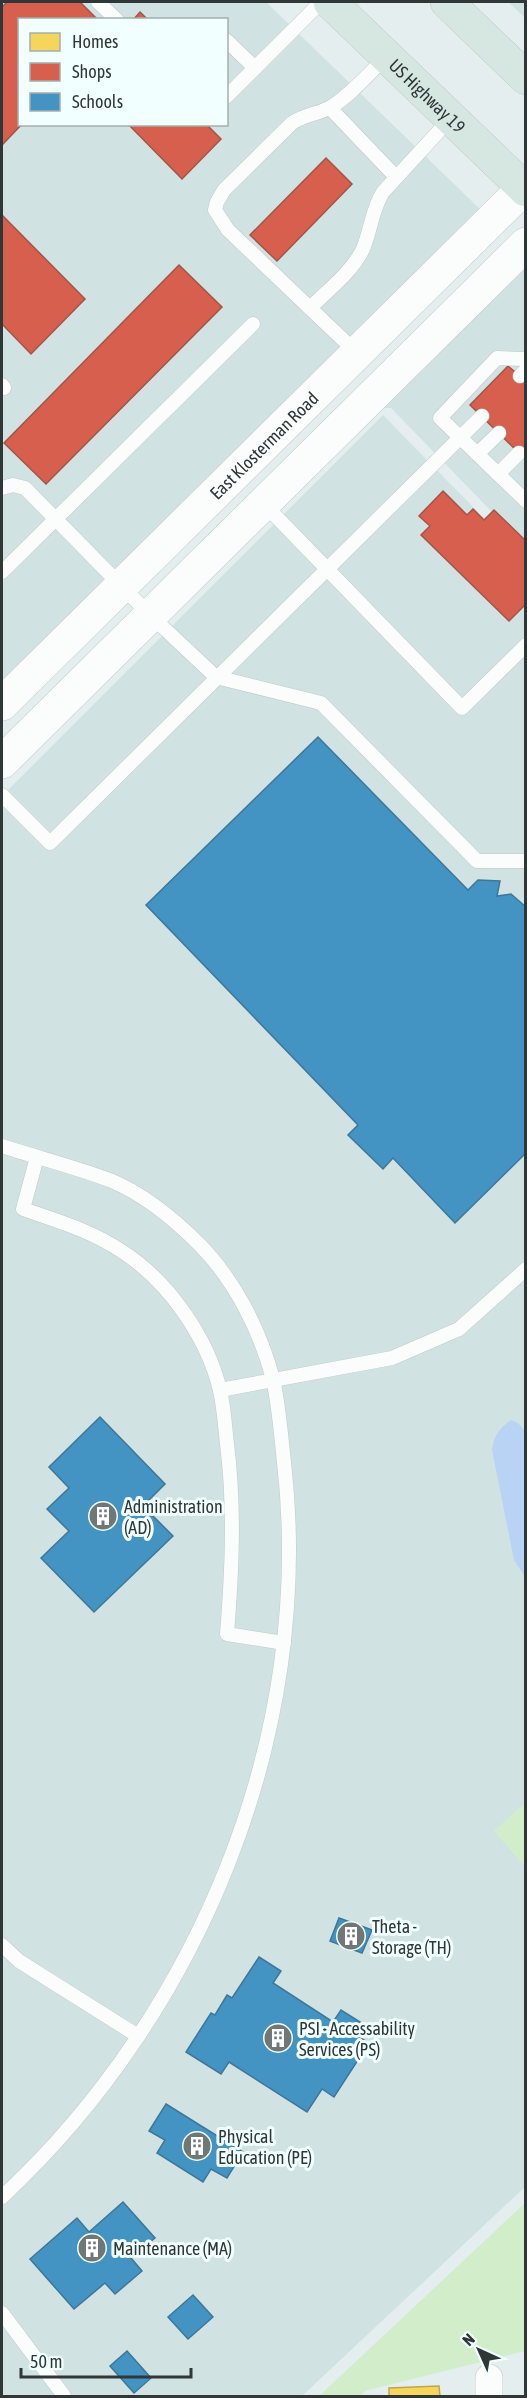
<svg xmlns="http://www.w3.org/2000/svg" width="527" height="2398" font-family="'Asap Condensed',sans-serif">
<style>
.built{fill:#d1e2e2;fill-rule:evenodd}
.green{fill:#d2edca}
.water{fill:#b8d3f3}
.homes{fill:#f6d55c;stroke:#bba651;stroke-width:1.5}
.shops{fill:#d6604d;stroke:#a45446;stroke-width:1.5}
.schools{fill:#4393c3;stroke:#3d7799;stroke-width:1.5}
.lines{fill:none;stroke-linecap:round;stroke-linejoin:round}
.service-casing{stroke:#c2c9c9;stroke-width:15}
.minor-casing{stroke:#c2c9c9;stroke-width:28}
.secondary-casing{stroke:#c2c9c9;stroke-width:34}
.trunk-casing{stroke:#c4c9c9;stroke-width:34}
.service{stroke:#fbfcfc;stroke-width:14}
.minor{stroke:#fbfcfc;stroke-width:27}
.secondary{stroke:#fbfcfc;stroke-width:33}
.trunk{stroke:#d6e7e1;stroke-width:33}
.labels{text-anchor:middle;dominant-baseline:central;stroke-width:6;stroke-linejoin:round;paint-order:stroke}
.street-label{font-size:18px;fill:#303737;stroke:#f1fffe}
.poi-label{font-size:18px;fill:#303737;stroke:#f1fffe;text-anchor:start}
</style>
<rect width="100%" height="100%" fill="#e5eeee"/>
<!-- built -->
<g class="built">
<path d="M2,2H266L482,211L2,686ZM20,20H226V124H20Z"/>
<polygon points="508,2 525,2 525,18"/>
<polygon points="525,263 525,546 391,408 381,408"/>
<polygon points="383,415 525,560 525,2187 302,2396 2,2396 2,796"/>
</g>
<!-- green -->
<g class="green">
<polygon points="525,1803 525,1867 494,1831"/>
<polygon points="525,2203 525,2351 365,2391 361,2396 319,2396"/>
</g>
<!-- water -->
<path class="water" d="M511,1420L518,1423L525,1431V1577L514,1560L492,1450C494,1435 499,1429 511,1420Z"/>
<!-- homes -->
<polygon class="homes" points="439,2386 440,2396 389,2396 389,2388"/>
<!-- shops -->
<g class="shops">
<polygon points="7,2 80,2 98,20 20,20 20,124 22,124 2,145 2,7"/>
<polygon points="140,12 148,20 133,20"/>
<polygon points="128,124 206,124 221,139 182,179"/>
<polygon points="326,158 352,184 277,261 250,235"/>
<polygon points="2,215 85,299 31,354 2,324"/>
<polygon points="179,265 222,307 46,484 4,443"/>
<polygon points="508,366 526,381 526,460 470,405"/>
<polygon points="443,491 467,515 473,509 484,520 494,510 526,541 526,604 509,621 421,535 430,526 419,516"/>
</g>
<!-- schools -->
<g class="schools">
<polygon points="318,737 468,890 478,880 500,881 497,896 511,894 526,907 526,1153 455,1223 393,1158 383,1169 348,1135 358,1125 146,905"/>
<polygon points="100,1417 165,1484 143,1506 173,1536 94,1612 41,1558 69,1531 47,1509 69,1488 49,1467"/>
<polygon points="339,1918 372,1930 362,1953 330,1941"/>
<polygon points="259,1957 281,1971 273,1983 333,2022 341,2010 360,2022 352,2033 369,2043 334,2097 322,2089 307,2112 229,2062 221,2074 186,2052 211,2013 215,2015 227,1995 232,1998"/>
<polygon points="166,2104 243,2152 227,2178 211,2169 203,2182 157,2153 165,2140 149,2131"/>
<polygon points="123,2202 155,2238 131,2258 142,2271 115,2294 105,2283 74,2309 30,2259 77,2218 89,2232"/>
<polygon points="193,2295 213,2317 188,2339 168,2317"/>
<polygon points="127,2351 151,2378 134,2393 110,2366"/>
</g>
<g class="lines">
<!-- service casing -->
<g class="service-casing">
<g id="service">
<polyline points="98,2 117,20"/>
<polyline points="226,40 255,68"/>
<polyline points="226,97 321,2"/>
<polyline points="330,108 396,177"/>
<path d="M310,308C328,290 352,272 363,249C371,230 372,209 383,192L451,118"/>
<path d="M357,353L228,230L215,210L217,202L224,190L292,123C305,114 319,114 331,107C352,94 369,73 387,56"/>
<polyline points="526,359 497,358 440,418 526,501"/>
<polyline points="520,376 526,370"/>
<polyline points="2,385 4,388"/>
<polyline points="477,454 499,433"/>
<polyline points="498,474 519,453"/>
<polyline points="2,488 13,485 25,488 151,616 216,677 321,703 477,861 526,861"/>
<polyline points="264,504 462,708 526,645"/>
<polyline points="2,572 253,324"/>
<polyline points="2,795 50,843 482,416"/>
<path d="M2,1146C38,1158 76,1167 112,1181C143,1194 176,1221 200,1245C235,1281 260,1330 273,1379C279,1406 281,1435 284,1462C315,1733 200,2013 2,2197"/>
<path d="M37,1157L23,1209C58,1221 92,1231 123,1252C169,1282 207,1337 220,1390C224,1408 225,1426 227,1444C235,1508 232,1571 227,1634L284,1643"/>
<polyline points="220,1390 392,1358 459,1329 526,1269"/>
<polyline points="2,1945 19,1961 138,2036"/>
<polyline points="2,2313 64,2396"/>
</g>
</g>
<!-- minor casing -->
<g class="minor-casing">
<polyline id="minor" points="489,2378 489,2396"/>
</g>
<!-- secondary casing -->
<g class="secondary-casing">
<g id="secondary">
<path id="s1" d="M2,704L526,186"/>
<polyline points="2,762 526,244"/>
</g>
</g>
<!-- trunk casing -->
<g class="trunk-casing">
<g id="trunk">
<path id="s2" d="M330,2L526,190"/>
<polyline points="447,2 526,78"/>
</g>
</g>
<!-- service -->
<use href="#service" class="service"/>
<!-- minor -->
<use href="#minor" class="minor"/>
<!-- secondary -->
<use href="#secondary" class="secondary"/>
<!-- trunk -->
<use href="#trunk" class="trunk"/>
</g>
<!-- icons -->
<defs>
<g id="building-disc" transform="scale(1.5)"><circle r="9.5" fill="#6f7777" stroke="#f1fffe"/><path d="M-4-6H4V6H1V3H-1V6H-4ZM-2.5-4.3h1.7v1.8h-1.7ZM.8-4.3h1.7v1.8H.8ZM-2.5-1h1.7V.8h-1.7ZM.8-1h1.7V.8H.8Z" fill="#fff"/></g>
</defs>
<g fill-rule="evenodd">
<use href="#building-disc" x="103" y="1516"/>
<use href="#building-disc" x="351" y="1936"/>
<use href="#building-disc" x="278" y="2038"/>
<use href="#building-disc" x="197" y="2146"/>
<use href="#building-disc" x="92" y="2248"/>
</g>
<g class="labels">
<!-- street labels -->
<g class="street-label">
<text stroke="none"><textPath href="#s2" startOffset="135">US Highway 19</textPath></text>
<text stroke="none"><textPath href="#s1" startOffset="368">East Klosterman Road</textPath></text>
</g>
<!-- poi labels -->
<g class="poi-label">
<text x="124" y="1506">Administration<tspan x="124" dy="21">(AD)</tspan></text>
<text x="372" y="1926">Theta -<tspan x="372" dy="21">Storage (TH)</tspan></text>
<text x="299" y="2028">PSI - Accessability<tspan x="299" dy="21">Services (PS)</tspan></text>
<text x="218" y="2136">Physical<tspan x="218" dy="21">Education (PE)</tspan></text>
<text x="113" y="2248">Maintenance (MA)</text>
</g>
</g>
<!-- border -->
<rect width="527" height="2398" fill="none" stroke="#303737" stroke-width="6"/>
<!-- legend -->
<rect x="18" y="18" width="210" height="108" fill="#f1fffe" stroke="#a4afae" stroke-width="1.5"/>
<rect x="30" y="33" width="30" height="18" fill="#f6d55c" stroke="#a4afae" stroke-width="1.5"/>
<text x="72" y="48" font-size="18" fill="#303737">Homes</text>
<rect x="30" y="63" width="30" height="18" fill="#d6604d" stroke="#a4afae" stroke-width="1.5"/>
<text x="72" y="78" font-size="18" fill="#303737">Shops</text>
<rect x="30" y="93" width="30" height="18" fill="#4393c3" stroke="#a4afae" stroke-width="1.5"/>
<text x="72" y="108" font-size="18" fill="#303737">Schools</text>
<!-- north arrow -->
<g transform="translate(479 2350) rotate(315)" stroke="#f1fffe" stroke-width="4.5" paint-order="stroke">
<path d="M0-4.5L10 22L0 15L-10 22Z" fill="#303737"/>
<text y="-9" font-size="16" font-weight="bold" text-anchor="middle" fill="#303737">N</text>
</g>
<!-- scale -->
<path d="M21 2368v9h170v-9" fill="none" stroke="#303737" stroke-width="3"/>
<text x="30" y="2368" font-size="18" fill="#303737" stroke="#f1fffe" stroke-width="4.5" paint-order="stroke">50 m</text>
</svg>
